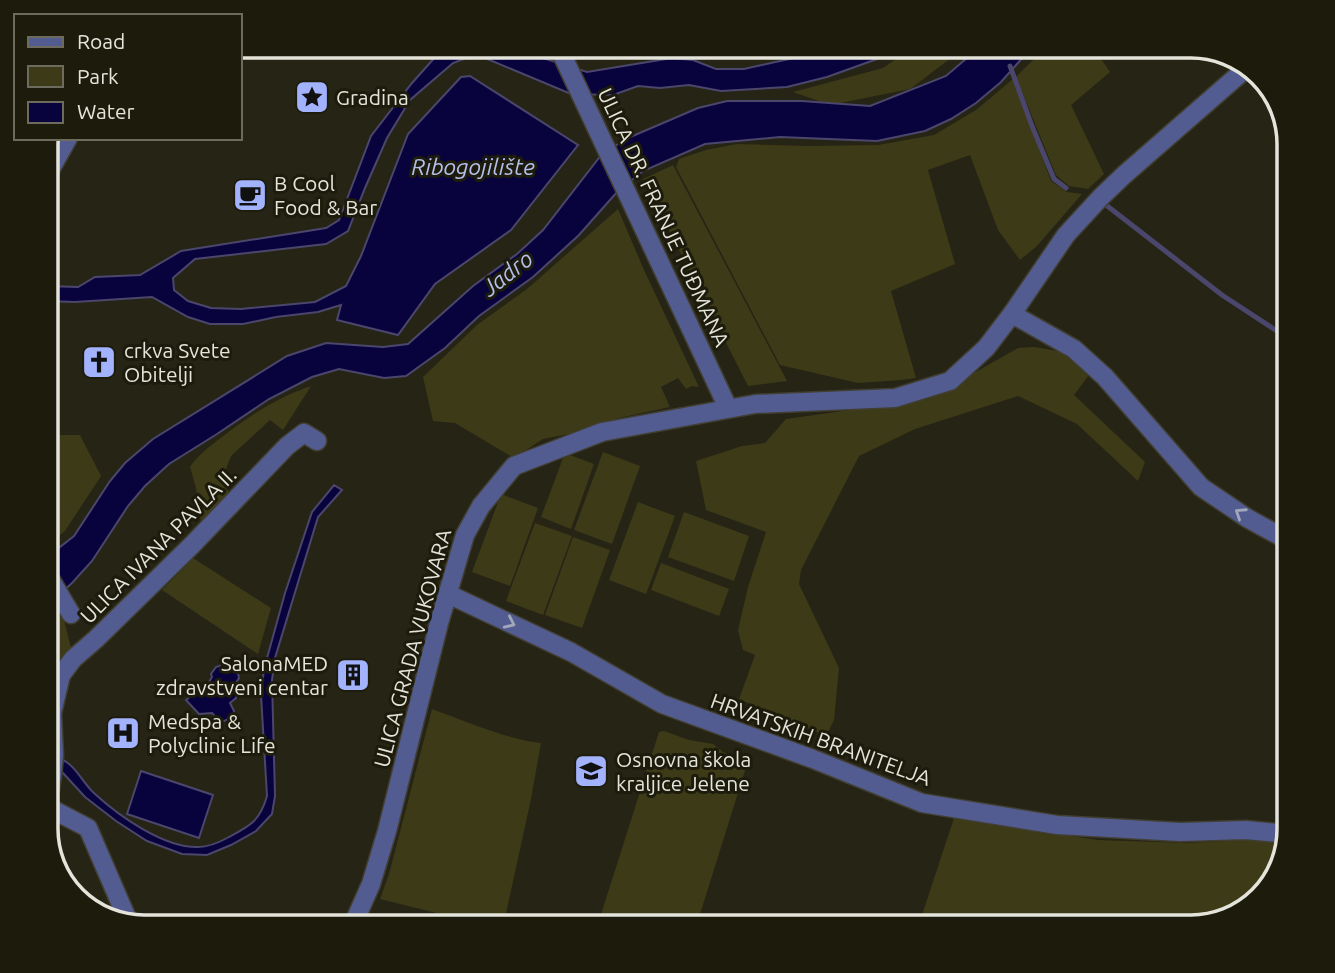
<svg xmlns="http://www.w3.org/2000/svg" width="1335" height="973" font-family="Ubuntu,sans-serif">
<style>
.green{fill:#3d3a18}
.water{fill:#09033d;stroke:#4b466c;stroke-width:2}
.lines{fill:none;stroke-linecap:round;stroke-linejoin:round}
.stream{stroke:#4b466c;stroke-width:5}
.street-casing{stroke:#413f31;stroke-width:21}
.street{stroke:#525c91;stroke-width:18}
.oneway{stroke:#a2a7b9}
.labels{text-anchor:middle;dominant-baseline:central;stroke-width:6;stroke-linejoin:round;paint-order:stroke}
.poi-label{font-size:21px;fill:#e4e4da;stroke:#1c1b0c;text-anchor:start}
.street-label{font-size:21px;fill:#e4e4da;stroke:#1c1b0c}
.water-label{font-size:23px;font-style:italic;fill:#b4bfeb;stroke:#1c1b0c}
.rim{fill:none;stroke:#e4e4da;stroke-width:3.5}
</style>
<rect width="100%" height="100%" fill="#262415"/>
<!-- green -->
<g class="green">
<polygon points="603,46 646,46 608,60"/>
<polygon points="915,46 967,46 910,89 830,105 793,92 883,68"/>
<polygon points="1047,46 1092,46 1110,72 1071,105 1104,174 1088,189 1069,186 1056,175 1016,77"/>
<polygon points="1013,79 1051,181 1067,192 1082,194 1037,246 1020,260 998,230 970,155 928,170 955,264 891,291 916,378 901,380 858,383 780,365 676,167 679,159 706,150 737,144 809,146 878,145 934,135 976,110"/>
<polygon points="673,165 787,381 748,386 643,179"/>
<polygon points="618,209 644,270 699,387 692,386 686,389 678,378 661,387 670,407 619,418 573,433 543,439 514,458 455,423 433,421 423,377 477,325 527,289"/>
<path d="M1034,347C1062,351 1069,353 1089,375L1074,395L1145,462L1138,481L1077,424L1018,396L915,429L859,456L801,570L799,584L839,668L834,720L826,736L739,699L755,655L743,650L738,630L748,587L766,532L706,510L696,461L742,446L765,443L786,419L928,399L1018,348Z"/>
<path d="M311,386L283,430L270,420L231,456L222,479L229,493L220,504L201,522L196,488L190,467C199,454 210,446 222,437C249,416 278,397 311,386Z"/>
<polygon points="46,435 80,435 101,476 65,531 46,547"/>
<polygon points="603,452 640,466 612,544 574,530"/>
<polygon points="570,455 594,464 571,529 541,517 563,458"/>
<polygon points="501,494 538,508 510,586 472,572"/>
<polygon points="638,502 675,516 646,594 609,580"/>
<polygon points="684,512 749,536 734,581 668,557"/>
<polygon points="535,523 572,536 543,615 506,601"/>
<polygon points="573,537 610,550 582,628 545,615"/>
<polygon points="193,558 271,608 258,654 162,590"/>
<polygon points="661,563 729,589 719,616 651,590"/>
<polygon points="63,616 71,648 55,664 46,692 46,619"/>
<path d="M432,709C463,720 508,740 541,743L531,799L503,927H493L380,899L389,874Z"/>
<polygon points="664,731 689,740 713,744 723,752 748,761 696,927 597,927 659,732"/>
<polygon points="954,818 1098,840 1187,843 1263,839 1285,843 1269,889 1235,917 1192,927 918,927"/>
</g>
<!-- water -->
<g class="water">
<polygon points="445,46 505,46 587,72 672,58 693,60 716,69 744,69 848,46 896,46 877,59 827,77 787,87 721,91 689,85 660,88 638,86 613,95 571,94 485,58 469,57 453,63 410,100 387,138 365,188 348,231 326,244 195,259 173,278 174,290 188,301 211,308 241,309 315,302 346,286 361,256 408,134 461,77 470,76 578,145 511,230 435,284 398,335 337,320 341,305 318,312 276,317 243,324 210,324 188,317 152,297 75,302 46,301 46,286 78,287 95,277 140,275 181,251 326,228 339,220 371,136 412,83"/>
<polygon points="981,46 1033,46 1001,82 976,103 951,119 925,131 877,141 780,137 705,144 643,171 617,192 579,235 533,277 479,316 445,348 406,376 384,378 339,369 312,377 269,399 217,434 169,464 145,486 128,506 92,561 72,583 52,601 46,603 46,558 74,536 110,481 125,463 153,439 287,356 326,343 383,347 408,344 473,286 517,254 543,230 602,154 628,138 698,108 727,101 802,101 870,106 946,76"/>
<path d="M334,485L342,490L318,517L275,658L272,680L275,796L272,814L256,831L231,845L207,855L182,854L147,841L116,821L85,797L63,773L46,768V756C51,757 57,758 61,759C76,765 83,784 95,794C119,816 164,848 198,847C208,847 220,842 229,837C250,826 260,821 267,796L261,695L264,669L285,593L312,512Z"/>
<polygon points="227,663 237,669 239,678 234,686 236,691 236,698 230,703 234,711 233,716 224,721 219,720 212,713 199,714 186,700 209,682 212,677 211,674 216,667"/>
<polygon points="141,771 213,795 199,838 127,814"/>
</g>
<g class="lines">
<!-- stream -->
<g class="stream">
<polyline points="1010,66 1032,126 1054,179 1066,188"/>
<polyline points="1106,205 1222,295 1289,339"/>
</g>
<!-- street casing -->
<g class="street-casing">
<g id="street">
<polyline points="558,46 728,408"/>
<polyline points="46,177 68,138"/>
<polyline points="1012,314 1074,349 1105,377 1201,487 1247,518 1289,541"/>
<polyline points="46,572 71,614"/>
<polyline points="448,594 571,652 662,704 813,759 922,803 1057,825 1180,832 1246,830 1288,834"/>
<polyline points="46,794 50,789 52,776 54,755 52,713 61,675 73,659 96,639 192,545 287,446 304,433 317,441"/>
<polyline points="46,806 88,828 129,923"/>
<polyline points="352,927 371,884 387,831 439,623 465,535 481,506 514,466 602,432 755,404 895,398 950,381 986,348 1012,314 1066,235 1101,197 1124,175 1250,65"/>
</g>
</g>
<!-- street -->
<use href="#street" class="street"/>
</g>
<!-- one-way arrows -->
<defs><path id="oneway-chevron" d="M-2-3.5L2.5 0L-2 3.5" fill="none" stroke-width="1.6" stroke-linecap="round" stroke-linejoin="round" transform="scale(1.75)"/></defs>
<g class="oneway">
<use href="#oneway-chevron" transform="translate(1240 513) rotate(-147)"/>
<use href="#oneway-chevron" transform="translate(510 623) rotate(25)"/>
</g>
<!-- icons -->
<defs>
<g id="sight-square" transform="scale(1.75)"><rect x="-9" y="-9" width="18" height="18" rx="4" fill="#a2b2fd" stroke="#1c1b0c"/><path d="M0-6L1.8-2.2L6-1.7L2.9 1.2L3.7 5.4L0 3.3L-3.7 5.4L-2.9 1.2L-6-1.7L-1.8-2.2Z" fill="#111"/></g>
<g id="cafe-square" transform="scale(1.75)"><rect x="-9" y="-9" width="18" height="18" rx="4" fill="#a2b2fd" stroke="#1c1b0c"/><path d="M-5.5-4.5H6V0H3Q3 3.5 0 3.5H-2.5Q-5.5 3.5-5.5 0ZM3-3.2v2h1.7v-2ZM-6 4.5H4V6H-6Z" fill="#111"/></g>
<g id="church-square" transform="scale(1.75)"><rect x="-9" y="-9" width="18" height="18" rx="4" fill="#a2b2fd" stroke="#1c1b0c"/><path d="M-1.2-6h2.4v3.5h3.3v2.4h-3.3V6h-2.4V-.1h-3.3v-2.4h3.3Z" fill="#111"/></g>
<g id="building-square" transform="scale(1.75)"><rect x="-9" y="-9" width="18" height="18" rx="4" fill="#a2b2fd" stroke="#1c1b0c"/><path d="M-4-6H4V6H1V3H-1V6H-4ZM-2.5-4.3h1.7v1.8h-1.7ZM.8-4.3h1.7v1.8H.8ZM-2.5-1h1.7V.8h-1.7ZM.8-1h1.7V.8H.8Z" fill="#111"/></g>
<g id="hospital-square" transform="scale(1.75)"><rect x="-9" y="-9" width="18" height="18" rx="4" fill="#a2b2fd" stroke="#1c1b0c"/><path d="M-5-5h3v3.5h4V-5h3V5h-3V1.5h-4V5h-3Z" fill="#111"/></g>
<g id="school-square" transform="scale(1.75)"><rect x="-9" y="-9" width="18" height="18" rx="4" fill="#a2b2fd" stroke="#1c1b0c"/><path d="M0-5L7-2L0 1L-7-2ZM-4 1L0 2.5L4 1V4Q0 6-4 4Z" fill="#111"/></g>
</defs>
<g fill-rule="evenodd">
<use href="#sight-square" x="312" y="97"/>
<use href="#cafe-square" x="250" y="195"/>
<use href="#church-square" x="99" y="362"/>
<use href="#building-square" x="353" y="675"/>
<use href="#hospital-square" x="123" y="733"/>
<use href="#school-square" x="591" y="771"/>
</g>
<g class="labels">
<!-- poi labels -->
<g class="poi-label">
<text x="336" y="97">Gradina</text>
<text x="274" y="183">B Cool<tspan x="274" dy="24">Food &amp; Bar</tspan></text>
<text x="124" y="350">crkva Svete<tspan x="124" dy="24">Obitelji</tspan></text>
<text x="328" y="663" text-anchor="end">SalonaMED<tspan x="328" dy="24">zdravstveni centar</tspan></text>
<text x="148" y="721">Medspa &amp;<tspan x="148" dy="24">Polyclinic Life</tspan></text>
<text x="616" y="759">Osnovna škola<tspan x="616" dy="24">kraljice Jelene</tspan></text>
</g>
<!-- street labels -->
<g class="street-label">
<text transform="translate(664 217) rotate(65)">ULICA DR. FRANJE TUĐMANA</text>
<text transform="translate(158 545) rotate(-45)">ULICA IVANA PAVLA II.</text>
<text transform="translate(412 648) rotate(-75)">ULICA GRADA VUKOVARA</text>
<text transform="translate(821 739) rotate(20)">HRVATSKIH BRANITELJA</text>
</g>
<!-- water labels -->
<g class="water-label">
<text x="473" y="166">Ribogojilište</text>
<text transform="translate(507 273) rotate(-38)">Jadro</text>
</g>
</g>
<!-- crop -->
<path d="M0 0H1335V973H0ZM144 58H1191A86 86 0 0 1 1277 144V829A86 86 0 0 1 1191 915H144A86 86 0 0 1 58 829V144A86 86 0 0 1 144 58Z" fill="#1c1b0c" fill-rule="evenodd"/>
<path class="rim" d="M144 58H1191A86 86 0 0 1 1277 144V829A86 86 0 0 1 1191 915H144A86 86 0 0 1 58 829V144A86 86 0 0 1 144 58Z"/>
<!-- legend -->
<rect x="14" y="14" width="228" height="126" fill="#1c1b0c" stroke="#6c6b5e" stroke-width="2"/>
<rect x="28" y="37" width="35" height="10" fill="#525c91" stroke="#6c6b5e" stroke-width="2"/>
<text x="77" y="49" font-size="21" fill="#e4e4da">Road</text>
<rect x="28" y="66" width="35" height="21" fill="#3d3a18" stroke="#6c6b5e" stroke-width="2"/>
<text x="77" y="84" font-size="21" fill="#e4e4da">Park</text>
<rect x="28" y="102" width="35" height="21" fill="#09033d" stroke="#6c6b5e" stroke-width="2"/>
<text x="77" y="119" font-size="21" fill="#e4e4da">Water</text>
</svg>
